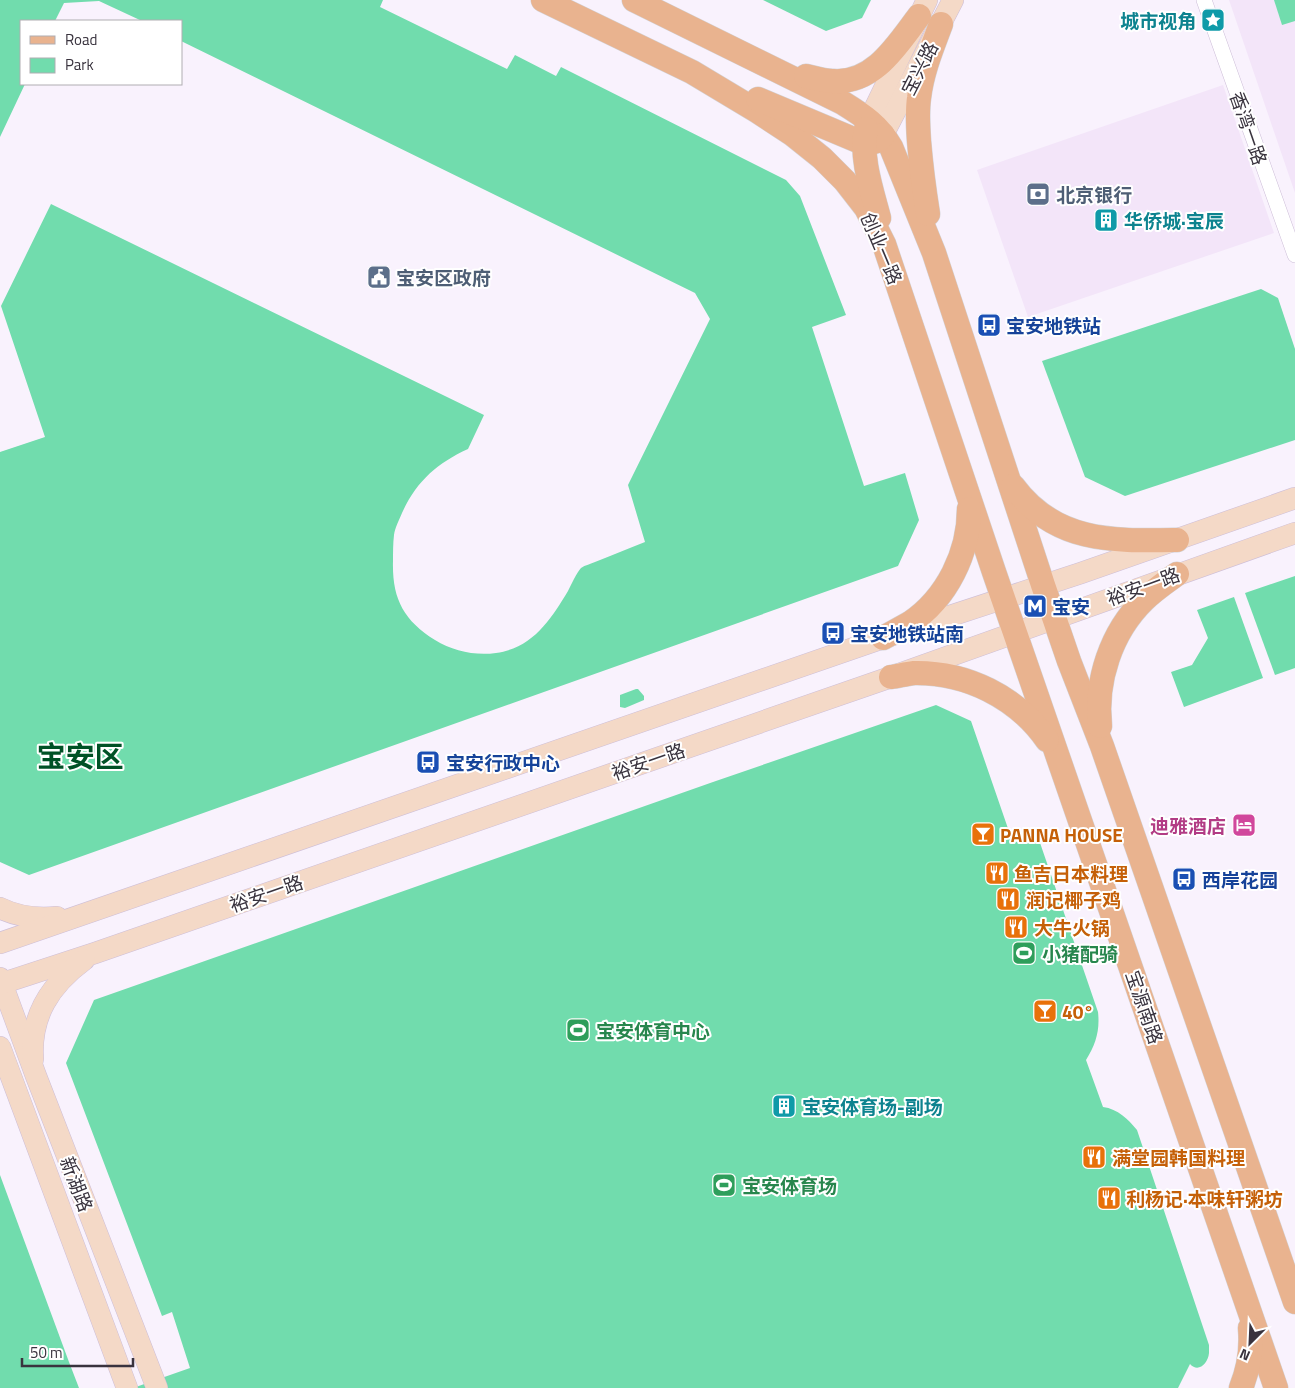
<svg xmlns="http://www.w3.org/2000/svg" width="1295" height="1388" font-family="'Titillium Web','Noto Sans SC',sans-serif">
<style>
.commercial{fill:#f3e5f9}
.green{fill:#71dcad}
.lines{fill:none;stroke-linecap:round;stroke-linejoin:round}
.minor-casing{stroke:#cdbed8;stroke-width:16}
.secondary-casing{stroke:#cdbed8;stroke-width:22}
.primary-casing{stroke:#d3d2d5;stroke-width:25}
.minor{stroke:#fff;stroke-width:15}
.secondary{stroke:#f4d9c7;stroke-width:21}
.primary{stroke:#e9b38f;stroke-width:24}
.labels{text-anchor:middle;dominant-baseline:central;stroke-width:4;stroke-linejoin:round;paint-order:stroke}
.culture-label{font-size:19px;font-weight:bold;fill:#0d838f;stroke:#fff;text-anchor:start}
.street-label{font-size:19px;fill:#39333e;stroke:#fff}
.service-label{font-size:19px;font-weight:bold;fill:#4e5e75;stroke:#fff;text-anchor:start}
.transit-label{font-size:19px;font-weight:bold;fill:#164399;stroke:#fff;text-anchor:start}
.hotel-label{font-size:19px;font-weight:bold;fill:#b23c85;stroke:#fff;text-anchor:end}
.food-label{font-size:19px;font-weight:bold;fill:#c56008;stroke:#fff;text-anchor:start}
.leisure-label{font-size:19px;font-weight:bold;fill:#27864d;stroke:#fff;text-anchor:start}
.town-label{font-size:29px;font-weight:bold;fill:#005126;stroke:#fff}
</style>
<rect width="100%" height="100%" fill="#f9f2fd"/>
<!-- commercial -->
<g class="commercial">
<polygon points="1229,0 1295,0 1295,193"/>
<polygon points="1223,85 1274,233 1028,317 977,170"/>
</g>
<!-- green -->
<g class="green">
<path d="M0,0H383L380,7L507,69L515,55L556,76L561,67L786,180L800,196L846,315L812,327L864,486L905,473L919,520L898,566L29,875L0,862V452L45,437L1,306L51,204L484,415L468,449C437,463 416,482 402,513C399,520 395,528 394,535C393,543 393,553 393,561C392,598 403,620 435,640C453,651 475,656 496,653C533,648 551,619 568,591C571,585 577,572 581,568C585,565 591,564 595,562C612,555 628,549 645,542L628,485L710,319L695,293L181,41V21H142L99,1L64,3L55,21H21V84H25L0,137Z"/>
<polygon points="763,0 871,0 862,18 826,31"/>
<polygon points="1274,0 1295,0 1295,21 1282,25"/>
<polygon points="1261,289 1278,298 1295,349 1295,440 1125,496 1085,477 1042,361"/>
<polygon points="1295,576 1295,668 1275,675 1245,593"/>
<polygon points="1234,597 1263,678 1184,707 1171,672 1192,665 1208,638 1197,610"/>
<polygon points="636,689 638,689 644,696 644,700 625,708 620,707 620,695"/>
<path d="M936,705L971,721L1013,843L1037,834L1098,1012C1100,1030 1096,1044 1086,1060L1103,1107C1118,1109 1128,1119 1137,1130L1209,1345C1209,1346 1209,1353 1209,1353C1208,1364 1198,1373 1190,1364L1178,1388H133L190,1368L172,1312L162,1316L66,1063L94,1000L713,782Z"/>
<polygon points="0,1175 69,1362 79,1388 0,1388"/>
</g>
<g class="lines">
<!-- minor casing -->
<g class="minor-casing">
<polyline id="minor" points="1204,0 1295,255"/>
</g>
<!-- secondary casing -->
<g class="secondary-casing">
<g id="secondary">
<polyline points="869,120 927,0"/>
<polyline points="883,135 953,0"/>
<path d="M0,908C18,917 36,919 57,917"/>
<polyline points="0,943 883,638 1081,573 1295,498"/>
<polyline points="0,978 36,1076 157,1388"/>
<polyline points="0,984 95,953 891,677 1295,533"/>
<polyline points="0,1047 127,1388"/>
<path d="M33,1059C30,1016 50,985 84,960"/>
</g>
</g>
<!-- primary casing -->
<g class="primary-casing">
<g id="primary">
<polyline points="543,0 692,72 757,111 792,134 822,158 845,181 866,208 884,244 994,572 1276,1388"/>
<path d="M634,0L843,103C864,116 878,125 891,147L934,253L1043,585L1069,661L1102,746L1295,1302"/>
<path d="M806,76C815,78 823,81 833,81C874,84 897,45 919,16"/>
<path d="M758,99L858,141C867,144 878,144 883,135"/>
<path d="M866,129C860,157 872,191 879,218"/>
<path d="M928,214C924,189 921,165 919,141C918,126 917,112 919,98C922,72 932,48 941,24"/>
<path d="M1013,486C1055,543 1113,541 1177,540"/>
<path d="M883,638C892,633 901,628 910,623C947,598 969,553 969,509"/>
<path d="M891,677C898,676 906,674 914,673C966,672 1017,697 1047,740"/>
<path d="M1100,726C1095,681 1111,632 1144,600C1154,590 1166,582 1177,574"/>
<path d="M1241,1388C1249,1368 1252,1349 1250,1328"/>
</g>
</g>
<!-- minor -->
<use href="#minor" class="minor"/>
<!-- secondary -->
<use href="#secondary" class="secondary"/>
<!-- primary -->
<use href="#primary" class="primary"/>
</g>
<!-- icons -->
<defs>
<g id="sight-square" transform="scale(1.25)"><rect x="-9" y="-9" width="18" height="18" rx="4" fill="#0f9aa8" stroke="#fff"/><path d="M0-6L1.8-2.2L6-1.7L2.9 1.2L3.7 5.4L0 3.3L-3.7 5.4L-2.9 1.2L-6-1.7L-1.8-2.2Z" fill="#fff"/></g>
<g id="bank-square" transform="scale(1.25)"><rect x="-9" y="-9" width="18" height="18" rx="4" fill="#5c6f8a" stroke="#fff"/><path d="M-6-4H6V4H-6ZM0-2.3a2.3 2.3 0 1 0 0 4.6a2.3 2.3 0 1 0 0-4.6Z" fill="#fff"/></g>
<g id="building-square" transform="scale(1.25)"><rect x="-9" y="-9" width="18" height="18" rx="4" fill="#0f9aa8" stroke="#fff"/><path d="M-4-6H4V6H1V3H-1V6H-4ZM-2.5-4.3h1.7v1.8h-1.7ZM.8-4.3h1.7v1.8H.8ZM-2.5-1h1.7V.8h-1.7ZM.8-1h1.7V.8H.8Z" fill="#fff"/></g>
<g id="civic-square" transform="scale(1.25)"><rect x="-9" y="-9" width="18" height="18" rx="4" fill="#5c6f8a" stroke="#fff"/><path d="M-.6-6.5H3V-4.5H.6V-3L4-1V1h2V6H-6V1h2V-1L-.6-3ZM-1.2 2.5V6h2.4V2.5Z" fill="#fff"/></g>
<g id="bus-square" transform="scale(1.25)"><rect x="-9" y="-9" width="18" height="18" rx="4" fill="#1a4fb4" stroke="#fff"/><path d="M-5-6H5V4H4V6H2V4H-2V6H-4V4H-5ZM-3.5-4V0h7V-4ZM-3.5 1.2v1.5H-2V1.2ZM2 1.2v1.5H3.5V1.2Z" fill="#fff"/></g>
<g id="metro-square" transform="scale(1.25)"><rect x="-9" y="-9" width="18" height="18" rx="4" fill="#1a4fb4" stroke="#fff"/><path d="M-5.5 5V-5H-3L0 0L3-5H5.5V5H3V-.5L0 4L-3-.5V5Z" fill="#fff"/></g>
<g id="hotel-square" transform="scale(1.25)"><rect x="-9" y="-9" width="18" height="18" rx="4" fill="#d1479c" stroke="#fff"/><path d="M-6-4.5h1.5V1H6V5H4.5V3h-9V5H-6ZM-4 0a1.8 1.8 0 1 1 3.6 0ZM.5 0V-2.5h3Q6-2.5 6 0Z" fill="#fff"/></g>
<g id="bar-square" transform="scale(1.25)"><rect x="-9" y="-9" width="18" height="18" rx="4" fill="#e8710a" stroke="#fff"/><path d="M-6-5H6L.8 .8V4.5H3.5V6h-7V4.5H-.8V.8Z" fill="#fff"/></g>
<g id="restaurant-square" transform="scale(1.25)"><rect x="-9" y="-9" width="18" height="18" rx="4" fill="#e8710a" stroke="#fff"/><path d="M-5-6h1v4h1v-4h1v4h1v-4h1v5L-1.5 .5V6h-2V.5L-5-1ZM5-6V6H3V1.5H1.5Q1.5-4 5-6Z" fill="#fff"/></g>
<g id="stadium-square" transform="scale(1.25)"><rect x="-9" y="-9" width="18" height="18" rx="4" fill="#2e9e5b" stroke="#fff"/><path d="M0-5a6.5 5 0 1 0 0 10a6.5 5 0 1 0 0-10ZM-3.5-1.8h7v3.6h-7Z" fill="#fff"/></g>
</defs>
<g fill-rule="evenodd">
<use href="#sight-square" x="1213" y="20"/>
<use href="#bank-square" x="1038" y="194"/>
<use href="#building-square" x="1106" y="220"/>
<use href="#civic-square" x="379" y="277"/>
<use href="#bus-square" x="989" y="325"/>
<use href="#metro-square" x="1035" y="606"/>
<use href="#bus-square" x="833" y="633"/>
<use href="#bus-square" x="428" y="762"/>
<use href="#hotel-square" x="1244" y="825"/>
<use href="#bar-square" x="983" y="834"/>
<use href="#restaurant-square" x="997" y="873"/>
<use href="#bus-square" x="1184" y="879"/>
<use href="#restaurant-square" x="1008" y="899"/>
<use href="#restaurant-square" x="1016" y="927"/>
<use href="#stadium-square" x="1024" y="953"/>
<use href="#bar-square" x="1045" y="1011"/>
<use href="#stadium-square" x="578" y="1030"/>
<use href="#building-square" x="784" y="1106"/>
<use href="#restaurant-square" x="1094" y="1157"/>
<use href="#stadium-square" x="724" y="1185"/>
<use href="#restaurant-square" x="1109" y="1198"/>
</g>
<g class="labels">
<!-- culture labels -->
<g class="culture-label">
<text x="1196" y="20" text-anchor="end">城市视角</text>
<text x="1124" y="220">华侨城·宝辰</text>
<text x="802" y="1106">宝安体育场-副场</text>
</g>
<!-- street labels -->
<g class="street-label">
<text transform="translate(919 68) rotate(-63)">宝兴路</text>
<text transform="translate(1249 128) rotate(71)">香湾一路</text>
<text transform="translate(882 248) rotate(67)">创业一路</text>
<text transform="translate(1143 586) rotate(-20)">裕安一路</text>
<text transform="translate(648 761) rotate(-19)">裕安一路</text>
<text transform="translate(266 893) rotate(-19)">裕安一路</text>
<text transform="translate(1145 1007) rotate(71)">宝源南路</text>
<text transform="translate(77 1184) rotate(69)">新湖路</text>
</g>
<!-- service labels -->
<g class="service-label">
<text x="1056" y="194">北京银行</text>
<text x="396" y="277">宝安区政府</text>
</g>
<!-- transit labels -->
<g class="transit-label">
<text x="1006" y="325">宝安地铁站</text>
<text x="1052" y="606">宝安</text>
<text x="850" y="633">宝安地铁站南</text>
<text x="446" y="762">宝安行政中心</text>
<text x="1202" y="879">西岸花园</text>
</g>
<!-- hotel labels -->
<g class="hotel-label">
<text x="1226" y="825">迪雅酒店</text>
</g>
<!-- food labels -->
<g class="food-label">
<text x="1000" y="834">PANNA HOUSE</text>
<text x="1014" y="873">鱼吉日本料理</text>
<text x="1026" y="899">润记椰子鸡</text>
<text x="1034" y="927">大牛火锅</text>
<text x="1062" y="1011">40°</text>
<text x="1112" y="1157">满堂园韩国料理</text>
<text x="1126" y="1198">利杨记·本味轩粥坊</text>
</g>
<!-- leisure labels -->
<g class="leisure-label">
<text x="1042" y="953">小猪配骑</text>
<text x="596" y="1030">宝安体育中心</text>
<text x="742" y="1185">宝安体育场</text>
</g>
<!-- town labels -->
<g class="town-label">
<text x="80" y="756">宝安区</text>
</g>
</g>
<!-- legend -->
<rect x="20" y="20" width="162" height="65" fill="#ffffff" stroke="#b0adb2"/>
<rect x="30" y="36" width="25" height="8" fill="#e9b38f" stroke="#b0adb2"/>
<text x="65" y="45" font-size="15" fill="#39333e">Road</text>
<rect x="30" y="58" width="25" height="15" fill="#71dcad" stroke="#b0adb2"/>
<text x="65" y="70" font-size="15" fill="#39333e">Park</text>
<!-- north arrow -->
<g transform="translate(1250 1343) rotate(204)" stroke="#ffffff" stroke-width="4" paint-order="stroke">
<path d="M0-4L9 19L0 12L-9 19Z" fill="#39333e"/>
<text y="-8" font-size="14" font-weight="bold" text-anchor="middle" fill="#39333e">N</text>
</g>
<!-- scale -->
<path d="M22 1358v8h111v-8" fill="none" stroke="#39333e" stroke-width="2.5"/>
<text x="30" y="1358" font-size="15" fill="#39333e" stroke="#ffffff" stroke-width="4" paint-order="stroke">50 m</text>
</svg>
